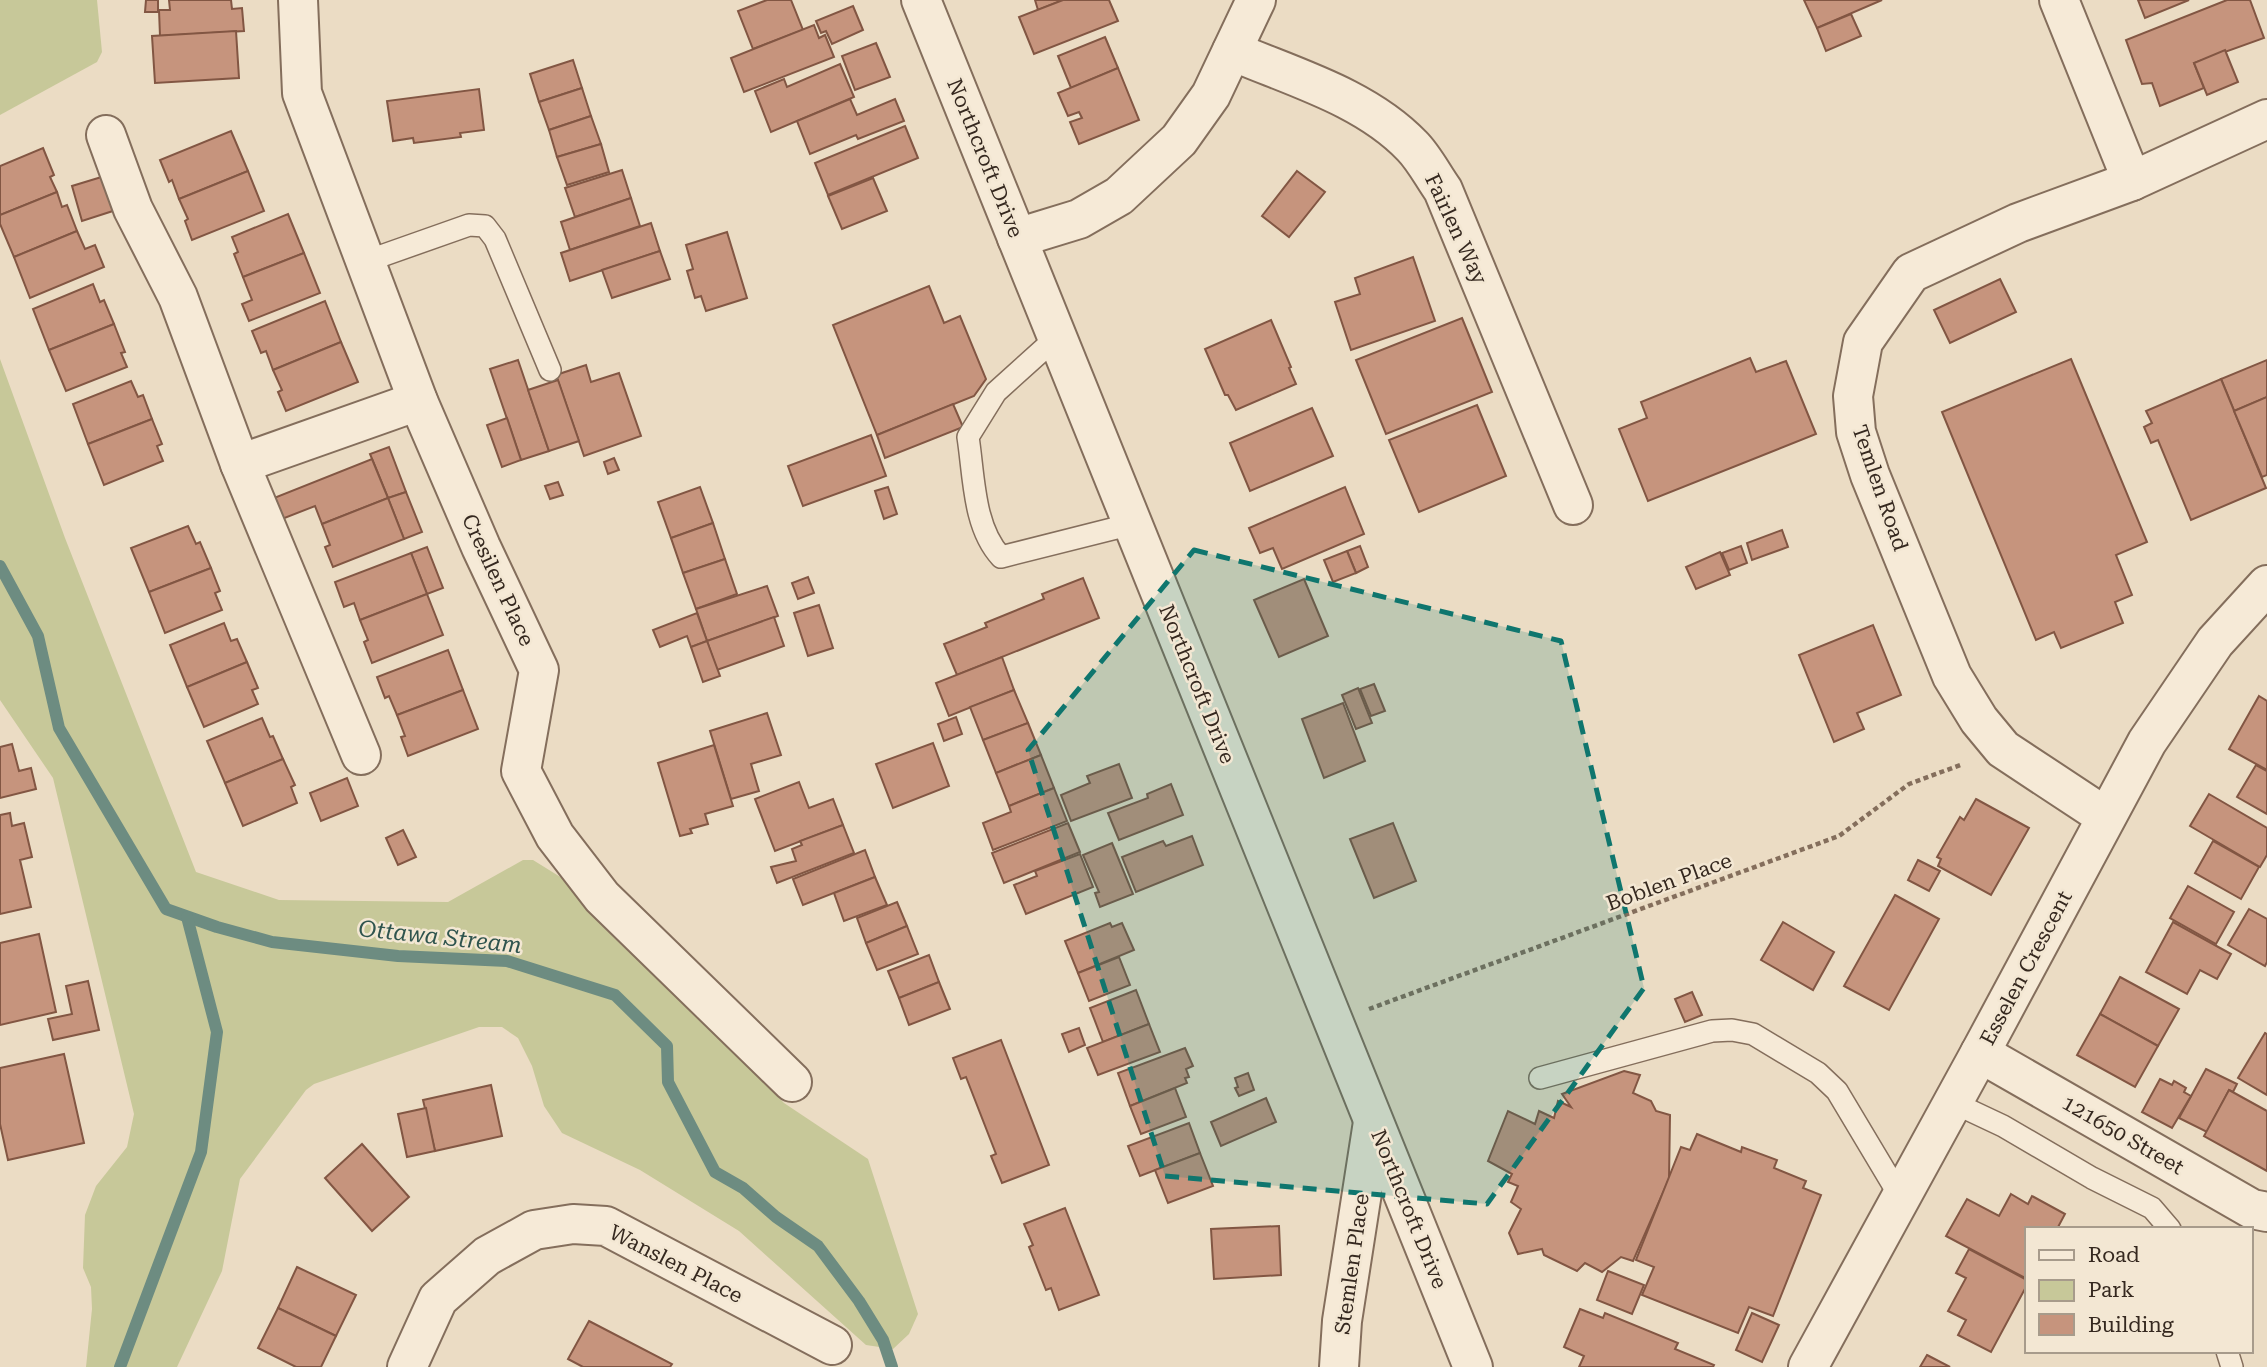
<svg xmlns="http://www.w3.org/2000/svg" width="2267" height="1367" font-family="'Roboto Serif',serif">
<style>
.green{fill:#c7c899}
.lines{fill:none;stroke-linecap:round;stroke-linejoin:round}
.stream{stroke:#6d8c81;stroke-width:12}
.building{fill:#c6947d;stroke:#825643;stroke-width:2}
.lane-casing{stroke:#846e5c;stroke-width:24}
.street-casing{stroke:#846e5c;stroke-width:42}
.path{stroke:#846e5c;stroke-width:4.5;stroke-dasharray:5 3.5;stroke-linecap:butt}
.lane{stroke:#f6ead7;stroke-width:21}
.street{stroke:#f6ead7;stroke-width:38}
.marked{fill:#0f766e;fill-opacity:0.2;stroke:#0f766e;stroke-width:5;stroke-dasharray:14 9;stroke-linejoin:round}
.labels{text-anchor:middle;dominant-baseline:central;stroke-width:5;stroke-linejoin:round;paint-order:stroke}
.street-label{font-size:21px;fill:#35281f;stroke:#f3e7d3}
.water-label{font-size:23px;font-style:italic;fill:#2f544e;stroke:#f3e7d3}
</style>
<rect width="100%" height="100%" fill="#ebdcc4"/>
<!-- green -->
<g class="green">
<polygon points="0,0 97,0 102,52 97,62 0,115"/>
<polygon points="0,359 65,538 196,872 279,900 448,902 523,860 533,860 570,883 784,1103 868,1159 918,1314 909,1334 893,1349 866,1345 739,1231 640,1170 562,1133 544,1106 532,1066 518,1038 502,1027 479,1027 314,1084 306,1090 240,1179 222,1271 177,1367 86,1367 92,1309 91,1287 83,1268 85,1215 96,1186 127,1147 134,1114 53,778 0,700"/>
</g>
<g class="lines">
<!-- stream -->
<g class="stream">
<polyline points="0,566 38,636 59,728 166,909 217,927 272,942 398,956 507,961 615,995 667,1046 668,1082 715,1172 743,1188 776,1217 818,1246 859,1301 883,1340 892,1367"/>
<polyline points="120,1367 201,1152 217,1032 187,917"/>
</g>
</g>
<!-- building -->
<g class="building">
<polygon points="146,0 158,0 158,12 145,12"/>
<polygon points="169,0 231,0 232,9 242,8 244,31 160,36 159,10 170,10"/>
<polygon points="767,0 791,0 803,30 753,49 738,11"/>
<polygon points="1035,0 1063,0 1038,10"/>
<polygon points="1063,0 1109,0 1118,21 1034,54 1019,17"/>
<polygon points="1804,0 1882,0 1817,28"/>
<polygon points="2138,0 2189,0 2145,18"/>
<polygon points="2227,0 2250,0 2264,38 2194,63 2204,88 2160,106 2152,83 2142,84 2126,40"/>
<polygon points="853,6 863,30 832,44 826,31 821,33 816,21"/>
<polygon points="1851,14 1861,36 1826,51 1817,28"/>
<polygon points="814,25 819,38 825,35 834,57 744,92 731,58"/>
<polygon points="236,31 239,78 155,83 152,36"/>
<polygon points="1105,37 1118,68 1071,88 1058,56"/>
<polygon points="876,43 890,77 855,90 842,56"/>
<polygon points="2225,50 2238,82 2207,95 2194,63"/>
<polygon points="573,60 582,88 539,102 530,74"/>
<polygon points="840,64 854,97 771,132 755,91 784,79 787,87"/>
<polygon points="1118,68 1139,120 1079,144 1070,122 1082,118 1079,112 1068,116 1058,93"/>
<polygon points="582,88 591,116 549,130 539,102"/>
<polygon points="479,89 484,130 460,133 461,137 414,143 413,138 393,141 387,101"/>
<polygon points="850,99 857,115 895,99 904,121 858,139 856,135 810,154 797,121"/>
<polygon points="591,116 601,144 557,157 549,130"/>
<polygon points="905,126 918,158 828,195 815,163"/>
<polygon points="231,131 248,171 179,199 172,180 169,182 160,160"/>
<polygon points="601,144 609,172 567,185 557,157"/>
<polygon points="43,148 54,175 50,177 57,192 0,215 0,166"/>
<polygon points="622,170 631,198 575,217 565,188"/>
<polygon points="248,171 264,211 192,240 185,221 188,219 179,199"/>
<polygon points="1297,171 1325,192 1289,237 1262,216"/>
<polygon points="108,175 119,209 82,221 72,186"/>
<polygon points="873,178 887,211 842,229 828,196"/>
<polygon points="57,192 62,207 67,205 77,231 14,257 0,224 0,215"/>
<polygon points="631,198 640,226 570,250 561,222"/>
<polygon points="288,214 304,253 243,277 234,254 238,252 232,237"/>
<polygon points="651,223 660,251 570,281 561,253"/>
<polygon points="77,231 85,249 95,245 104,267 30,298 14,257"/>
<polygon points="727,232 747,298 706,311 701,296 695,298 687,271 693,269 686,245"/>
<polygon points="660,251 670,279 612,298 602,270"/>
<polygon points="304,253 320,293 249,321 242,304 252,300 243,277"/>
<polygon points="1413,257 1435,321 1351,350 1335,302 1360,294 1355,278"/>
<polygon points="2000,279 2016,312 1950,343 1934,310"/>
<polygon points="93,284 100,302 104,300 114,324 49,350 33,309"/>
<polygon points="929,286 944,323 960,316 986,379 974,396 877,435 833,325"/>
<polygon points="325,301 341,342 273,370 266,351 261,353 252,331"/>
<polygon points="1462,318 1492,392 1386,434 1356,360"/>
<polygon points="1271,320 1291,367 1289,368 1296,384 1236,410 1228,395 1225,395 1205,349"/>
<polygon points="114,324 125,352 121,353 127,367 66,391 49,350"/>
<polygon points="341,342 358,382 286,411 278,392 282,390 273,370"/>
<polygon points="1750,358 1756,372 1786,361 1816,434 1648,501 1619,429 1647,418 1641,402"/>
<polygon points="2071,359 2147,542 2116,555 2132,595 2115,602 2123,623 2061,648 2054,632 2036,640 1942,412"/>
<polygon points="518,360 549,451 521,460 490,369"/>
<polygon points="2267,360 2267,397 2234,411 2221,379"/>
<polygon points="586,365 591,382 619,373 641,436 584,456 556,375"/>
<polygon points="2221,379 2266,488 2191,520 2158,440 2151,443 2144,427 2152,423 2146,411"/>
<polygon points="558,380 579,441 549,451 528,390"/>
<polygon points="131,381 138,397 143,395 152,419 88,444 73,404"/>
<polygon points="2267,397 2267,475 2262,477 2234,411"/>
<polygon points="953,404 963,427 885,458 877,435"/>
<polygon points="1477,405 1506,476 1419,512 1389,440"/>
<polygon points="1312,408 1333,456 1250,491 1230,443"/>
<polygon points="507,418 521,460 502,467 487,425"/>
<polygon points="152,419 162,444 157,446 163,461 104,485 88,444"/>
<polygon points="871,435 886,476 803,506 788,466"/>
<polygon points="389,447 406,492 388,498 370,454"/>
<polygon points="614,458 619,470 608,474 604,462"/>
<polygon points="372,459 388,498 322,524 315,506 282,519 274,498"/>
<polygon points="558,482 563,495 550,499 545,486"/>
<polygon points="700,487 713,523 671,538 658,502"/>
<polygon points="888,487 897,514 884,519 875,491"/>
<polygon points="1345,487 1364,534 1282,569 1273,548 1260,553 1249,528"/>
<polygon points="406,492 422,532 404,539 388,498"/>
<polygon points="388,498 404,539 333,567 325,547 330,545 322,524"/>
<polygon points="713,523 725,559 683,573 671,538"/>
<polygon points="188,526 196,544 200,542 211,568 149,592 131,548"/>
<polygon points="1782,530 1788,547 1752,560 1747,543"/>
<polygon points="1360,546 1368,567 1356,573 1347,551"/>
<polygon points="1741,546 1747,563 1729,570 1722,553"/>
<polygon points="427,547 443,588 427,594 411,553"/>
<polygon points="1347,551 1356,573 1333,582 1324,560"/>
<polygon points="1720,552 1730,575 1696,589 1686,567"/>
<polygon points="411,553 427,594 360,620 354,603 344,607 335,582"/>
<polygon points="725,559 737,594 696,609 683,573"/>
<polygon points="211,568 220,591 215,593 222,610 165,633 149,592"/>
<polygon points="808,577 814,593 798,599 792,583"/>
<polygon points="1083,578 1099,618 957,675 944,644 987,627 985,623 1044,599 1042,594"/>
<polygon points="1304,579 1328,636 1279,657 1254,600"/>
<polygon points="767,586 778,616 707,641 696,609"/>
<polygon points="427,594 443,635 372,663 364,642 368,640 360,620"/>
<polygon points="819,605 833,648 808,656 794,613"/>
<polygon points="697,613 707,641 691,647 687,636 660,647 653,630"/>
<polygon points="774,617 784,646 717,670 707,641"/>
<polygon points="224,623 231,641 237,639 247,662 187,687 170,645"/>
<polygon points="1873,625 1901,695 1857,713 1864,729 1834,742 1799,655"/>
<polygon points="707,641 720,676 703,682 691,647"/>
<polygon points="448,650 463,690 397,715 389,696 385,698 377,677"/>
<polygon points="1002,657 1014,690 949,716 936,683"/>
<polygon points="247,662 258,688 252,690 258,704 204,727 187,687"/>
<polygon points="1374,684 1385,711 1371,716 1360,689"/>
<polygon points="1358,688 1372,723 1356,729 1342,695"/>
<polygon points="463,690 478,729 408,756 401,737 405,736 397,715"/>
<polygon points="1014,690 1028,723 983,740 970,707"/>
<polygon points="2259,696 2267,701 2267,770 2229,749"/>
<polygon points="1343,703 1365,761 1324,778 1302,719"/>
<polygon points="767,713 781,755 751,764 759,791 731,799 710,731"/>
<polygon points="956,717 962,734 944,741 938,724"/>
<polygon points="262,718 270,737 273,736 283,759 225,783 207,741"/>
<polygon points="1028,723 1041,755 996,773 983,740"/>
<polygon points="933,743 949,786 893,808 876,764"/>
<polygon points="12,744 19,771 31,768 36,789 0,798 0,747"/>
<polygon points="714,745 733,806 705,814 708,824 690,829 692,833 680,836 658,763"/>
<polygon points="1041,755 1054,788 1009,806 996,773"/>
<polygon points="283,759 295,785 291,787 297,803 243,826 225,783"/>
<polygon points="1119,764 1132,798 1071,821 1061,795 1090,783 1087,776"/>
<polygon points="2256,765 2267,771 2267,814 2237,797"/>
<polygon points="347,778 358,806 321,821 310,793"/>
<polygon points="799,782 809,808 833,799 843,825 775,851 755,799"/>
<polygon points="1171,784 1183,815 1119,840 1108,813 1148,798 1147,794"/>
<polygon points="1054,788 1067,821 993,850 983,823 1011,812 1009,806"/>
<polygon points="2209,794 2267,828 2267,855 2260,867 2190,826"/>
<polygon points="1976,799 2029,828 1991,895 1938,866 1941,859 1937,857 1960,817 1964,820"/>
<polygon points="10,813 12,826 24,823 32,857 20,860 31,907 0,914 0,815"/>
<polygon points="1068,823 1080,852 1004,883 992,853"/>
<polygon points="1393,823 1416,881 1374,898 1350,839"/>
<polygon points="843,825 854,853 777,883 771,867 796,861 792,849 802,845 800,841"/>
<polygon points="403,830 416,857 398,865 386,838"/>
<polygon points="1192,836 1203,865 1136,892 1122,857 1163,841 1166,846"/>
<polygon points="2213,841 2259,867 2241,899 2195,873"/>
<polygon points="1112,843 1133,894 1100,907 1095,893 1099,892 1083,855"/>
<polygon points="865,850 875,877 803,905 793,879"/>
<polygon points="1080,854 1093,887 1026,914 1014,885 1037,876 1035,871"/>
<polygon points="1918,860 1940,871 1929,891 1908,880"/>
<polygon points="875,877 887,905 844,921 834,893"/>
<polygon points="2188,886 2234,912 2216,944 2170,918"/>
<polygon points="1895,895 1939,919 1889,1010 1844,986"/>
<polygon points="897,902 907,926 866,943 857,918"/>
<polygon points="2249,909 2267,919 2267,962 2265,966 2228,945"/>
<polygon points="1783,922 1834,952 1813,990 1761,960"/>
<polygon points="2173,922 2231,954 2217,979 2200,970 2187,994 2146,972"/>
<polygon points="1110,923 1112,927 1122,923 1134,950 1078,973 1065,941"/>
<polygon points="907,926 918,954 877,970 866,943"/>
<polygon points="39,934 56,1012 0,1025 0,943"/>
<polygon points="929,955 939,982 899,998 888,971"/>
<polygon points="1119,957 1130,985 1089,1001 1078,973"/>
<polygon points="2120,977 2179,1009 2158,1046 2100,1014"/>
<polygon points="88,981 99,1030 53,1040 48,1019 72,1014 66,986"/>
<polygon points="939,982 950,1009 909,1025 899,998"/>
<polygon points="1136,990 1149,1024 1103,1042 1090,1008"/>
<polygon points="1692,992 1702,1015 1685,1022 1675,999"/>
<polygon points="2100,1014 2158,1046 2135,1087 2077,1055"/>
<polygon points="1149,1024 1160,1052 1098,1075 1087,1048"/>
<polygon points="1079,1028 1085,1045 1069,1052 1062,1034"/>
<polygon points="2265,1033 2267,1034 2267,1095 2238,1078"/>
<polygon points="1001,1040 1049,1165 1002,1183 991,1156 996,1154 966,1077 961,1079 953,1058"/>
<polygon points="1185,1048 1193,1066 1186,1069 1189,1077 1185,1078 1187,1083 1130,1106 1118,1073"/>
<polygon points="64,1054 84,1143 8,1160 0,1124 0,1068"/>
<polygon points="2206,1069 2237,1084 2233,1092 2229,1090 2207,1132 2179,1118"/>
<polygon points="1624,1071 1640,1075 1633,1093 1651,1101 1656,1111 1670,1115 1669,1179 1633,1261 1621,1257 1602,1272 1585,1263 1577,1271 1544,1255 1542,1249 1518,1254 1509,1233 1521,1209 1511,1202 1518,1186 1508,1182 1512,1174 1488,1161 1508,1111 1535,1124 1539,1111 1554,1118 1558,1101 1571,1107 1562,1094"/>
<polygon points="1248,1073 1254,1090 1239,1096 1235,1088 1238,1087 1235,1078"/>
<polygon points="2160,1079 2172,1085 2174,1081 2186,1088 2184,1092 2191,1096 2172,1128 2142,1112"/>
<polygon points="491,1085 502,1136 435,1151 423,1100"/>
<polygon points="1175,1088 1186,1117 1141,1134 1130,1106"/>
<polygon points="2229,1090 2267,1111 2267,1171 2204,1136"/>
<polygon points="1266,1098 1276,1122 1221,1146 1211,1122"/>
<polygon points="426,1108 435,1151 407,1157 398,1114"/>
<polygon points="1189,1123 1200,1153 1140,1176 1128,1146"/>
<polygon points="1697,1134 1741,1152 1742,1147 1777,1160 1774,1168 1806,1181 1803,1188 1821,1195 1773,1316 1749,1307 1738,1333 1642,1295 1654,1267 1636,1260 1681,1147 1690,1150"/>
<polygon points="362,1144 409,1197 372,1231 325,1178"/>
<polygon points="1200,1153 1213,1186 1168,1203 1155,1170"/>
<polygon points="2011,1194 2028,1204 2032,1196 2065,1214 2057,1229 2027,1229 2027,1279 1946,1236 1967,1199 1999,1216"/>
<polygon points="1065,1208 1099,1295 1059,1310 1051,1288 1046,1290 1029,1247 1033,1245 1024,1224"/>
<polygon points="1279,1226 1281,1275 1214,1279 1211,1229"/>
<polygon points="1969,1249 2027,1280 2027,1285 1991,1352 1958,1335 1966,1320 1948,1311 1966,1278 1956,1273"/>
<polygon points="297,1267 356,1295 336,1336 278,1308"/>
<polygon points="1608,1271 1644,1285 1632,1314 1597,1300"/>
<polygon points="278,1308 336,1336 321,1367 296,1367 258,1348"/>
<polygon points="1580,1309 1603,1318 1605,1313 1678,1343 1675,1349 1714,1365 1713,1367 1579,1367 1584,1356 1564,1347"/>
<polygon points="1752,1313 1779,1325 1762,1362 1736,1350"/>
<polygon points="589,1321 672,1364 670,1367 583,1367 568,1359"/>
<polygon points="1927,1355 1950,1367 1920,1367"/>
</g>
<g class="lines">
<!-- lane casing -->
<g class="lane-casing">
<g id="lane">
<polyline points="367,261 469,225 485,226 495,239 550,370"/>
<path d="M1057,337L996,392L968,437C974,475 973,527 1001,557L1132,524"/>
<polyline points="1540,1078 1712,1031 1732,1030 1753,1034 1818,1073 1837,1091 1901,1198"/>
<polyline points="1952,1102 2003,1126 2092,1178 2152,1208 2170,1229"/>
<polyline points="2227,1351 2232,1367"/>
</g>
</g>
<!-- street casing -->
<g class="street-casing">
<g id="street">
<polyline points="298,0 302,93 418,401 481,547 539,670 521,771 555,836 602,897 792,1082"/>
<polyline points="921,0 1473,1367"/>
<polyline points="2059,0 2132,181"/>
<path d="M1232,51C1293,77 1365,97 1412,146C1424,158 1433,176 1443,190L1573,505"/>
<polyline points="106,135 133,209 178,297 240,464 361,755"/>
<polyline points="1017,238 1079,219 1119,196 1179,140 1211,95 1256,0"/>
<polyline points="240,464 418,401"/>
<polyline points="2106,817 2003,749 1979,720 1952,676 1870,475 1856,432 1853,396 1863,342 1911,273 2018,223 2132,181 2267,119"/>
<polyline points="1980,1053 2252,1209 2267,1212"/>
<polyline points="407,1367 438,1299 487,1256 534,1230 573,1224 606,1226 832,1345"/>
<polyline points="1339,1367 1342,1321 1373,1122"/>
<polyline points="1808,1367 1980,1053 2147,742 2215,642 2267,585"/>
</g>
</g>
<!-- path -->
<polyline class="path" points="1369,1009 1839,836 1909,784 1963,764"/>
<!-- lane -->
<use href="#lane" class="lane"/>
<!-- street -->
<use href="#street" class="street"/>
</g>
<!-- marked area -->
<path class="marked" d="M1194,550L1561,641L1644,988L1487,1204L1165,1176L1028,750Z"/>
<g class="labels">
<!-- street labels -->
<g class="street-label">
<text transform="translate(985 158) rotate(68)">Northcroft Drive</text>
<text transform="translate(1456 229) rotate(65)">Fairlen Way</text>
<text transform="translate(1880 488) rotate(71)">Temlen Road</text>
<text transform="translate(498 580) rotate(65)">Cresilen Place</text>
<text transform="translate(1197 684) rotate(68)">Northcroft Drive</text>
<text transform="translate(1669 882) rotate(-20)">Boblen Place</text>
<text transform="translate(2026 968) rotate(-62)">Esselen Crescent</text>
<text transform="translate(2123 1135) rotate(30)">121650 Street</text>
<text transform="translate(1409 1209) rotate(68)">Northcroft Drive</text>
<text transform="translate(676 1264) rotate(27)">Wanslen Place</text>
<text transform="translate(1352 1264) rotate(-82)">Stemlen Place</text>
</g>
<!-- water labels -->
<g class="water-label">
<text transform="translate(440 937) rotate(6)">Ottawa Stream</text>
</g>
</g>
<!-- legend -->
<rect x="2025" y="1227" width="228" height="126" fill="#f3e7d3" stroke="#a79b8b" stroke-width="2"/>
<rect x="2039" y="1250" width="35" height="10" fill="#f6ead7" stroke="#a79b8b" stroke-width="2"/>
<text x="2088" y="1262" font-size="21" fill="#35281f">Road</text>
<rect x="2039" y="1280" width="35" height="21" fill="#c7c899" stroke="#a79b8b" stroke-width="2"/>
<text x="2088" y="1297" font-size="21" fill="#35281f">Park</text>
<rect x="2039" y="1314" width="35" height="21" fill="#c6947d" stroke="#a79b8b" stroke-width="2"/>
<text x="2088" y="1332" font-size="21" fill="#35281f">Building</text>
</svg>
